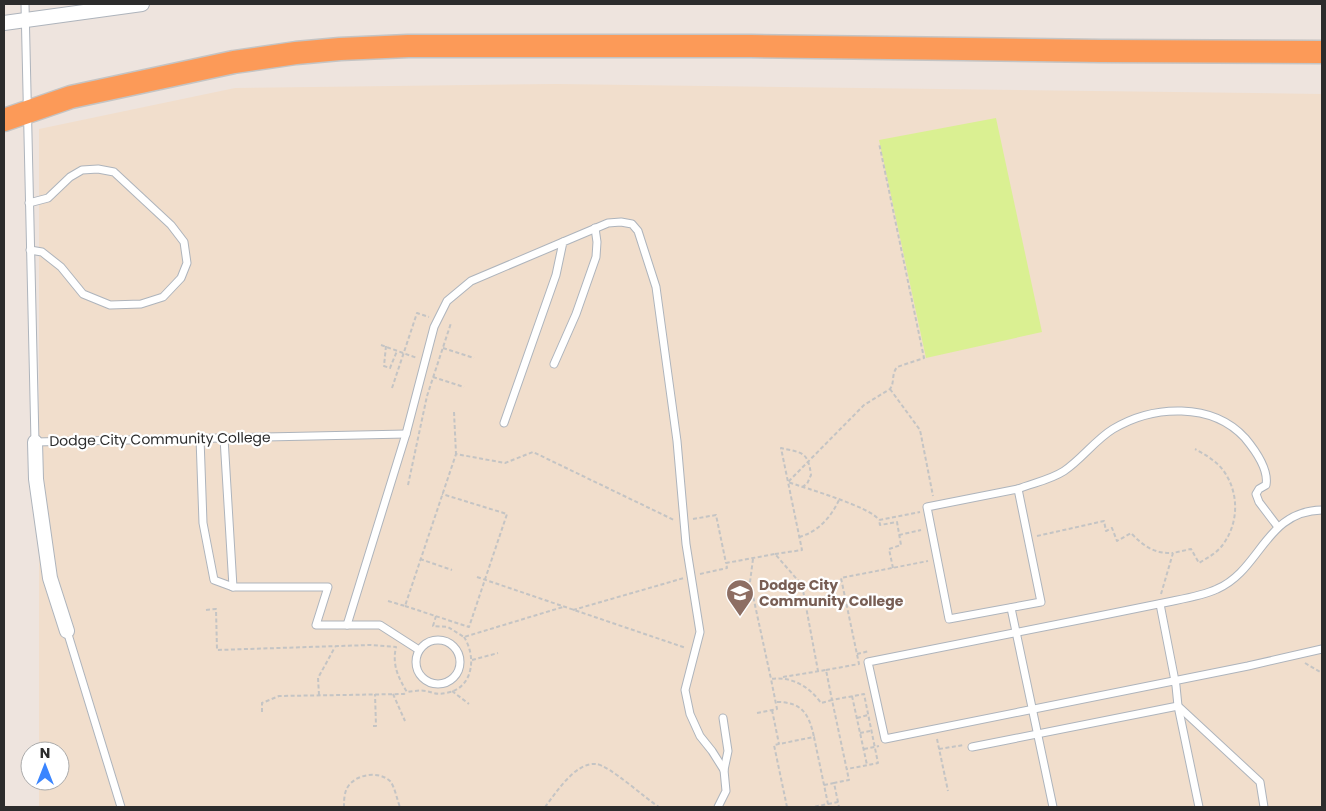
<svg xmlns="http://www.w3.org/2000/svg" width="1326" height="811" font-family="Poppins,sans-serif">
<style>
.education{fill:#f1decc}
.pitch{fill:#daf092}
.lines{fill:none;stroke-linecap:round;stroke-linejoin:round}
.service-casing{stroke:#aeb4bc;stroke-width:9}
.minor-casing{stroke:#aeb4bc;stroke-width:16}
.trunk-casing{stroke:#c4c4c4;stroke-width:25}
.path{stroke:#c4c4c4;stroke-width:2;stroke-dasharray:4 2.5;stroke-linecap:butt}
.service{stroke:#fff;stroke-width:7}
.minor{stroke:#fff;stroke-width:14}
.trunk{stroke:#fc9a58;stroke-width:22}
.labels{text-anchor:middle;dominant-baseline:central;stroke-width:4.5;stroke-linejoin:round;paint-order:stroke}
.street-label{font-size:14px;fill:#2c2c2c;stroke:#fff}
.education-label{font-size:14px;font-weight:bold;fill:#785e54;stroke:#fff;text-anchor:start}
</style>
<rect width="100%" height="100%" fill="#eee4de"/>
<!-- education -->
<polygon class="education" points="556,84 1322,94 1322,807 39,807 39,781 60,781 60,751 39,751 39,129 235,88"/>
<!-- pitch -->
<polygon class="pitch" points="996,118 1042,332 926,358 879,140"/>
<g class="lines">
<!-- service casing -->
<g class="service-casing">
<g id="service">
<polyline points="25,4 35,442 406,434"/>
<polyline points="29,203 48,198 70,177 82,170 98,169 114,172 171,225 184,242 187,263 181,278 163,297 141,304 110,305 83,294 61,267 42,252 30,250"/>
<polyline points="554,364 576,314 596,257 597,242 595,228"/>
<polyline points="504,423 556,275 563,242 608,223 621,222 632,224 638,231 656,287 677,441 686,544 700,632 685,690 690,714 700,736 712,751 724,770 726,791 718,807"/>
<polyline points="200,438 203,523 214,580 233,587"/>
<polyline points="224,438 233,587 328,587 316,625 380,625 419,650"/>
<polygon points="1018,489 1041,602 949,619 927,507"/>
<path d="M1018,489C1033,483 1050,480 1064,471C1082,459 1095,440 1113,429C1153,405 1212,402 1245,438C1255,450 1269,469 1266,485L1259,489L1256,494L1259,502L1278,527"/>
<path d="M1322,510C1265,511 1261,570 1217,589C1204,595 1188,598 1173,601C1148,606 1124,611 1099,616C1022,631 945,646 868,662L885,739L1248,666L1322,649"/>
<polyline points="1160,604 1176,686 1178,706 1199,807"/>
<polyline points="1011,608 1053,807"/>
<polyline points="347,625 406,434 434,327 447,301 471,281 563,242"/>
<polyline points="67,631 121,807"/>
<circle cx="438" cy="662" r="22"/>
<polyline points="723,718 728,751 724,770"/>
<polyline points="972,747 1178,706 1260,782 1264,807"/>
</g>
</g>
<!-- minor casing -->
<g class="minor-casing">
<g id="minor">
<polyline points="4,23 142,4"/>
<polyline points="35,442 36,479 50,578 67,631"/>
</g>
</g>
<!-- trunk casing -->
<g class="trunk-casing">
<polyline id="trunk" points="4,120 71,97 234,62 296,53 340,49 408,46 751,46 1101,51 1322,52"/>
</g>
<!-- path -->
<g class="path">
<polyline points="381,345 417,358"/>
<polyline points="386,346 384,366 390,368 397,351"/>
<polyline points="443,348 474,358"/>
<polyline points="433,377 464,387"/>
<polyline points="392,388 417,313 429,317"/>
<polyline points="890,389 920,430 933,496"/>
<polyline points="454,412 456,454"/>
<polyline points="408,485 427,396 451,323"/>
<path d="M802,487L807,484L811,475C808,451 802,453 781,448L788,482C805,488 871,507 879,520"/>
<polyline points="693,519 716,515 726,563"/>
<polyline points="899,535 921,530"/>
<path d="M1037,536L1104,521L1106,531L1112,528L1117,541L1131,533C1143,546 1155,554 1173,553"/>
<path d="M799,537C818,532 831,517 839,500"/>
<path d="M775,554L802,550L788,482L864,405L890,389C895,382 891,375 897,367L924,358L879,143"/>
<polyline points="420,559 452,570"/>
<polyline points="753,559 750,582 771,679"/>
<polyline points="893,568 889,549 901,545 897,522 880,525 879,520 920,512"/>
<polyline points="700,574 727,568 726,563 775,554 802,585 818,671"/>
<polyline points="477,577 686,648"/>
<path d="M1161,594L1173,553L1191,549L1199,563C1207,558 1215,554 1221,547C1239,525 1240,493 1223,470C1216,461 1206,455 1195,449"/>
<polyline points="388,601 405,606 456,454 505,463 533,452 674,520"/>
<polyline points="405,606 469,627 507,514 442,494"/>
<path d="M206,610L216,609L217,650L370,645L396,647C392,665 398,677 407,692C413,691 421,690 426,691C434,693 438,695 446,693C473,689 477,657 464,637"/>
<polyline points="573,610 684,578"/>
<polyline points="436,616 433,626 448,627 464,637 563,607"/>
<polyline points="857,654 869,651"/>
<polyline points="472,660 498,653"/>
<polyline points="1305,663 1322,673"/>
<polyline points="826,670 859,664 841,578 928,561"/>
<polyline points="783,677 826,670 832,700 864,694 878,763 847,769"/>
<polyline points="452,691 469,704"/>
<polyline points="393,694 405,721"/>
<polyline points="319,695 318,678 335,647"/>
<polyline points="852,696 867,765"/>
<path d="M777,702C802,702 809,714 814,737"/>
<polyline points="772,710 779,744"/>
<polyline points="262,712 262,703 279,696 404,694 406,692"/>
<path d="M757,713L777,709L771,679C791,676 809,686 821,703L832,700L849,780L834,783"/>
<polyline points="857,718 868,715"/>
<polyline points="373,726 376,726 375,694"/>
<polyline points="860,733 870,731"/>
<polyline points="937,739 948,791"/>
<polyline points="864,749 879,746"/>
<polyline points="939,749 964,745"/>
<polyline points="824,785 834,783 839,807"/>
<polyline points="828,804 838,802"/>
<path d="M344,807C344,800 344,790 350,784C359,774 379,771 390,781C395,787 397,800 400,807"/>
<path d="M545,807C556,793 575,762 596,764C609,765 646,799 659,807"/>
<polyline points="787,807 774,745 814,737 828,804 813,807"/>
</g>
<!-- service -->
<use href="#service" class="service"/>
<!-- minor -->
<use href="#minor" class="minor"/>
<!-- trunk -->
<use href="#trunk" class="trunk"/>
</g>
<!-- icons -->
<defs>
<g id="university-pin" transform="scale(1.4375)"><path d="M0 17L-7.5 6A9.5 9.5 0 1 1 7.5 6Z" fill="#8d6e63" stroke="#fff"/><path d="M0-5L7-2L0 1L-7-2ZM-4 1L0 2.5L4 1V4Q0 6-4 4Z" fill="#fff"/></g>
</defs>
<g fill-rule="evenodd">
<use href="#university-pin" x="740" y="593"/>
</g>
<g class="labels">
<!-- street labels -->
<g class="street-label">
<text transform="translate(160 439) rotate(-1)">Dodge City Community College</text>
</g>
<!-- education labels -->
<g class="education-label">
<text x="759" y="585">Dodge City<tspan x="759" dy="16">Community College</tspan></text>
</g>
</g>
<!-- border -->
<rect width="1326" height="811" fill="none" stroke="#2c2c2c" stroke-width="10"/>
<!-- north arrow -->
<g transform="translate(45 766)"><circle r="24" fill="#ffffff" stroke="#ababab"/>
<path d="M0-4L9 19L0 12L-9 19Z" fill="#3a85ff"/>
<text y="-8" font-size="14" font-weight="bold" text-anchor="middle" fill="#2c2c2c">N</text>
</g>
</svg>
